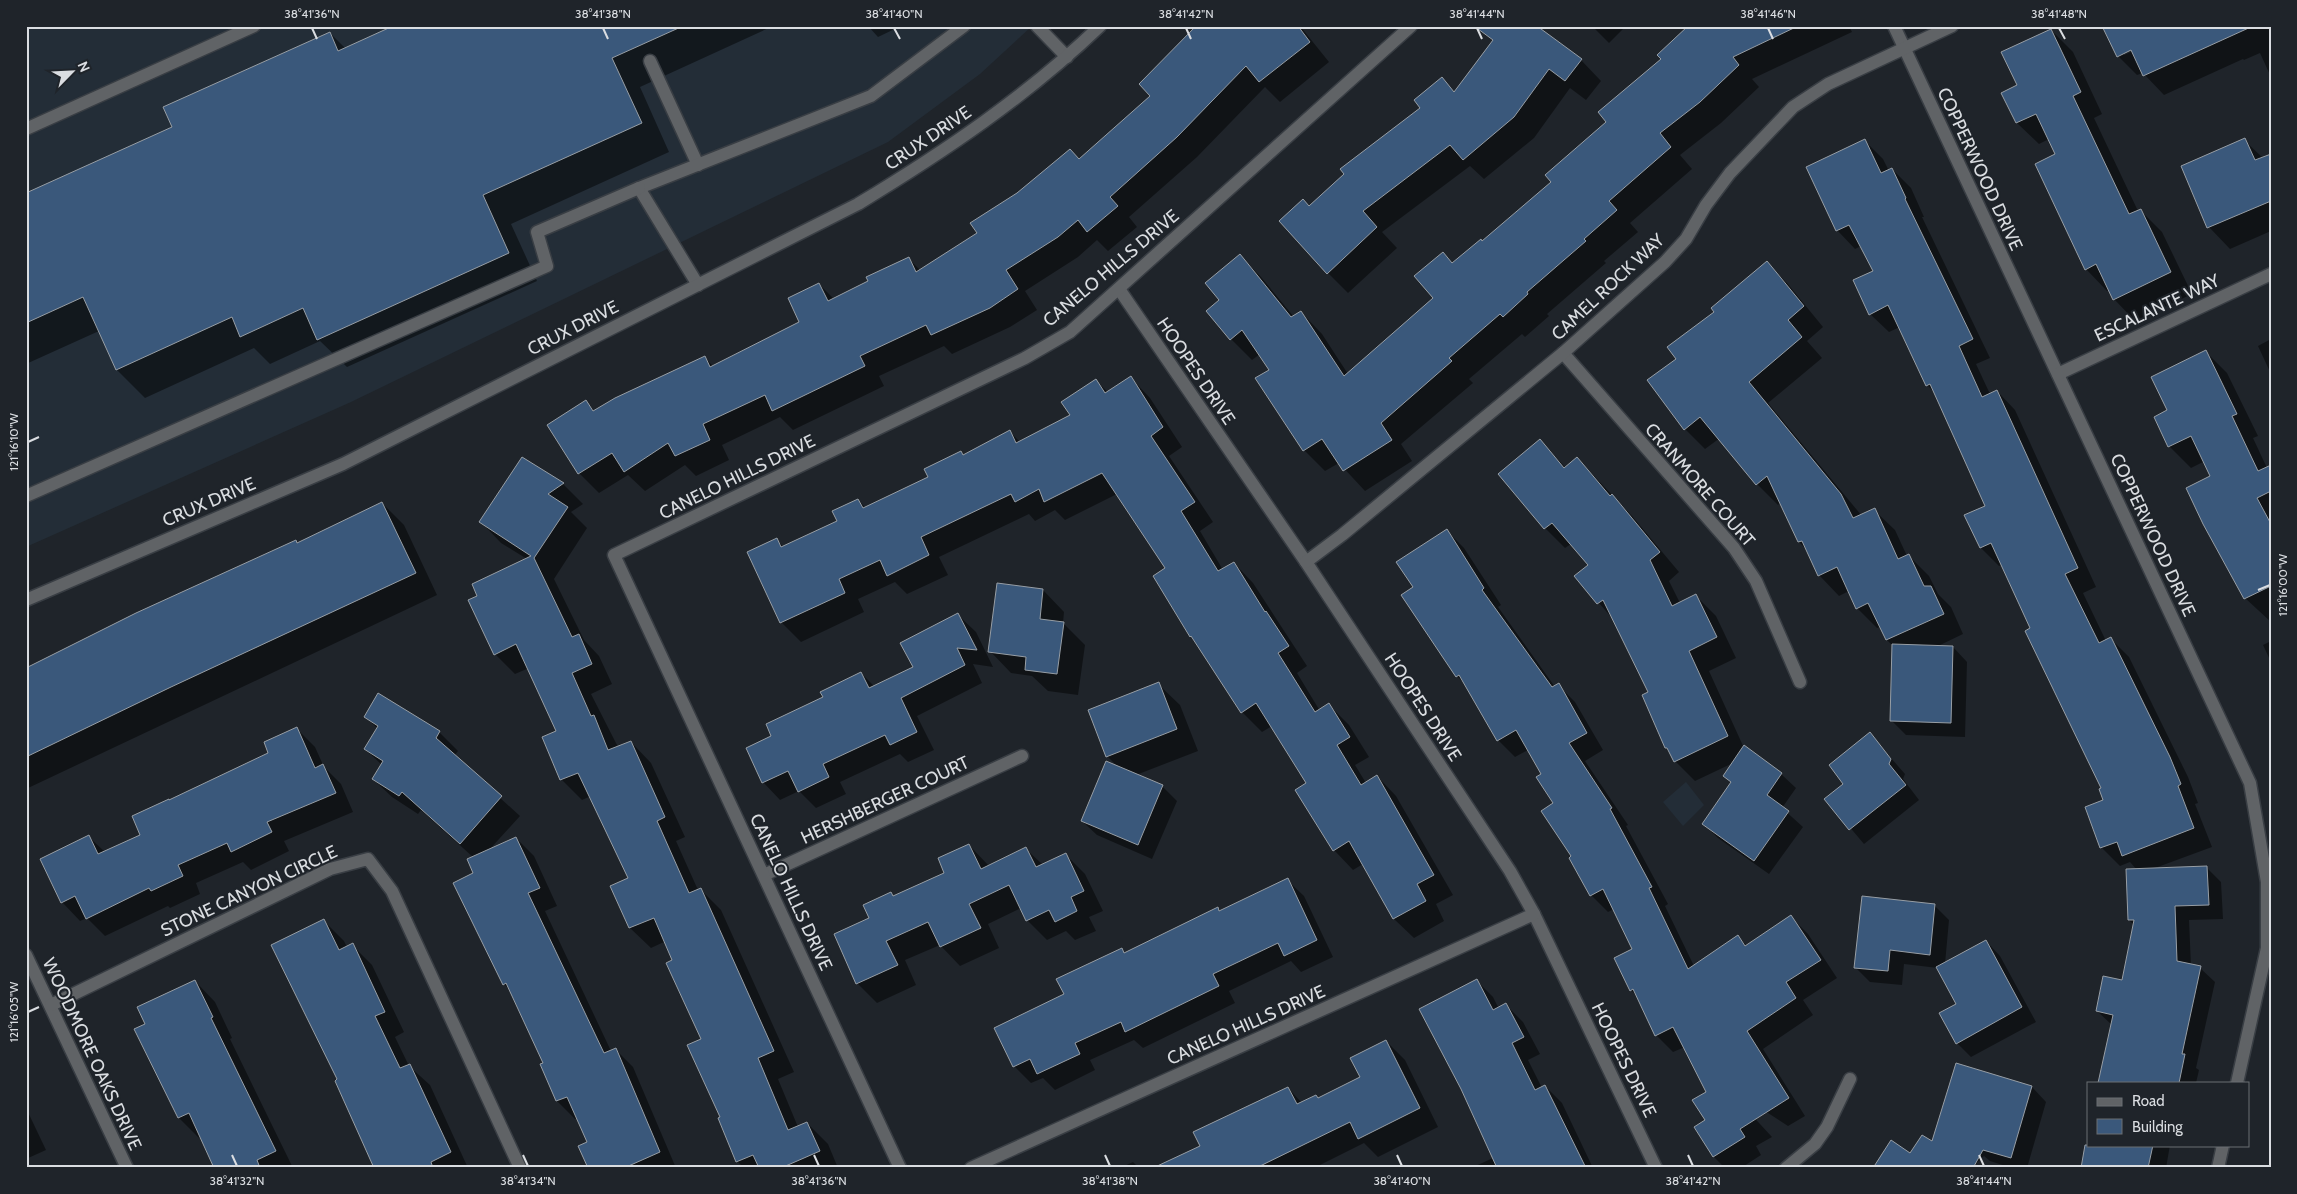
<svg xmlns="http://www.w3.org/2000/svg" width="2297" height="1194" font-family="Cabin,sans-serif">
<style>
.built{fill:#232d37}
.shadow{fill:#0007;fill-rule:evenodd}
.building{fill:#3a587b;stroke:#979ea5}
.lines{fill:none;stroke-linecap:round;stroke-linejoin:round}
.minor-casing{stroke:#393e44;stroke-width:15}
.minor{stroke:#606366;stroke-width:12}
.ticks{fill:none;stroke:#dadde1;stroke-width:2}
.labels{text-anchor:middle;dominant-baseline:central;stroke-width:4;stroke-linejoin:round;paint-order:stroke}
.street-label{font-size:18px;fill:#dadde1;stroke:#1f242a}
.neatline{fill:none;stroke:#dadde1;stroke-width:2}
.ticks-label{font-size:12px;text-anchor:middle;fill:#dadde1}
</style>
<rect width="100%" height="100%" fill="#1f242a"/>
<!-- built -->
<g class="built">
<polygon points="26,26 1032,26 980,74 888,142 351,402 26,547"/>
<polygon points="1686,782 1704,805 1683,826 1663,802"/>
</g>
<!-- shadow -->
<g class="shadow">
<polygon points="396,26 773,26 640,87 669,152 511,224 537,281 347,367 320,341 270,364 254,348 145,398 117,370 99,331 26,364 26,194 174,128 330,33 346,49"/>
<polygon points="868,26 901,26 878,37"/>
<polygon points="1198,26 1300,26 1329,62 1280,102 1265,87 1197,157 1129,217 1137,227 1108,251 1097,240 1078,257 1025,291 1037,310 1010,327 952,354 944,346 879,376 884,386 793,430 780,417 722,445 729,460 696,476 685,465 645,491 628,475 599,493 579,473 548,426 586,402 595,412 705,358 714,367 801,323 819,284 834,299 870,282 909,259 920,270 979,233 1080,160 1152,96"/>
<polygon points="1592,26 1626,26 1609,43"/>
<polygon points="1690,26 1849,26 1852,32 1752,79 1759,87 1721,123 1680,155 1692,169 1630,223 1638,232 1604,261 1606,263 1547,314 1549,316 1525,337 1522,334 1469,379 1473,383 1401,444 1412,461 1365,491 1339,463 1325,471 1304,450 1271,370 1260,354 1252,360 1231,339 1220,301 1240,256 1261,277 1294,317 1301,312 1322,334 1348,374 1435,298 1443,253 1453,264 1482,242 1552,182 1608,122"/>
<path d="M2120,26H2271V77L2260,53L2244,60L2243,59L2164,95L2143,73L2137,75L2118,56ZM2137,46L2138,49L2124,55V52Z"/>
<polygon points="2051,30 2073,52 2102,114 2094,118 2138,211 2140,210 2162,232 2192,294 2135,321 2114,299 2109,290 2107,291 2086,269 2057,155 2049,139 2039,144 2017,123 2018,86"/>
<polygon points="1487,34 1581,60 1601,81 1586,100 1570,88 1534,138 1484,179 1470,166 1382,232 1397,248 1348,293 1328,273 1310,207 1422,108 1442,79 1455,93 1494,41"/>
<polygon points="2244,140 2263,158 2271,160 2271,231 2230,249 2209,227"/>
<polygon points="1865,141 1883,159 1889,171 1892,169 1911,188 1924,217 1922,217 1990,358 1976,364 1990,394 1997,391 2015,410 2096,587 2083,593 2106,641 2111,639 2129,657 2188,777 2198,803 2195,804 2212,847 2155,868 2206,867 2221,882 2223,919 2189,920 2191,966 2200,968 2215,982 2196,1068 2199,1070 2196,1083 2100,1083 2112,1025 2097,1011 2123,981 2134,925 2129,920 2137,870 2130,862 2120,866 2101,847 2105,800 2103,789 2002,565 1999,566 1981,548 1986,506 1935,393 1927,385 1900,327 1889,332 1870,314 1875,272 1861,246 1855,249 1837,230"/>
<polygon points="1767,263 1787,283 1823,327 1807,341 1822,358 1768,403 1862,516 1874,510 1895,530 1907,556 1908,555 1929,576 1938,594 1951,607 1963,634 1936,647 1953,647 1967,662 1965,737 1906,735 1891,720 1893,646 1887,640 1881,627 1877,628 1857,608 1849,591 1839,596 1819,575 1808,551 1799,542 1781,502 1778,505 1757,484 1720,438 1705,449 1685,429 1677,359 1715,312"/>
<polygon points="2271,339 2271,374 2258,346"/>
<polygon points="2206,352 2227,373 2258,436 2253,438 2267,468 2271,469 2271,622 2245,598 2230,567 2212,477 2205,461 2191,468 2169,446 2169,411"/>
<polygon points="1131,378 1150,398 1182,447 1169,456 1213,522 1200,531 1223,570 1234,563 1253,583 1307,666 1297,673 1320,711 1329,705 1349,725 1369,757 1355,765 1366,783 1377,776 1396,796 1453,895 1436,904 1444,921 1414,938 1394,919 1363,864 1353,870 1334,850 1308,784 1272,726 1262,732 1242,712 1191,636 1167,569 1117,494 1065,520 1055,510 1035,521 1029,514 939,557 948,575 907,594 895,582 858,599 864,612 801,642 781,622 749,553 776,540 784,547 838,522 858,500 866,508 930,478 961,452 964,456 1010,432 1020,442 1072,416 1096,381 1108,392"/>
<polygon points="1540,441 1566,468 1577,458 1632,516 1679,572 1669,581 1680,603 1696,596 1716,616 1736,658 1709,671 1744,748 1781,774 1796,788 1782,808 1803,827 1769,874 1718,838 1704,824 1732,783 1724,776 1733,763 1695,781 1675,761 1666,748 1650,692 1613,619 1576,577 1589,565 1571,544 1565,548 1545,528 1500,474"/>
<polygon points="522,458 563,484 583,504 571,512 587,528 554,579 584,640 599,656 612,684 591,694 618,747 631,742 651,763 685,837 676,841 698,890 700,889 721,910 794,1072 778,1079 798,1127 807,1123 828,1144 838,1168 744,1168 737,1161 722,1118 703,1040 666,941 651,948 630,928 612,887 630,879 591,796 582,800 561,779 558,732 529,668 515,674 495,654 479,597 527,559 501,543 481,522"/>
<polygon points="382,503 404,525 437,595 26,789 26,668 295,541 298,544"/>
<polygon points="1447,531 1464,548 1501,605 1498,607 1555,687 1558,685 1575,702 1603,750 1585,761 1628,825 1626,826 1668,904 1665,906 1694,966 1738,937 1747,946 1791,917 1808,934 1837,978 1803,1000 1813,1015 1763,1049 1805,1116 1788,1126 1754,1104 1748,1111 1772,1137 1756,1146 1761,1155 1741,1168 1725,1168 1714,1157 1695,1127 1706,1120 1707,1092 1685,1047 1673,1052 1656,1035 1638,997 1631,990 1634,949 1614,909 1608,912 1591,895 1573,857 1543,774 1528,750 1515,757 1498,740 1467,686 1457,676 1403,595 1415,587"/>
<polygon points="1043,590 1064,612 1063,623 1085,645 1078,695 1048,691 1032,676 1011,673 990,651"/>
<polygon points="958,615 976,632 993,667 973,664 982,683 917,716 934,750 908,762 900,754 840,782 846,794 816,808 799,791 780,800 763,782 773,737 861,673 875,687 914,668"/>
<polygon points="2271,641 2271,662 2263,645"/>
<polygon points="1158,684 1180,705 1198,751 1136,775 1162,786 1177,801 1152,859 1097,835 1082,821 1119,768 1107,756"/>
<polygon points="366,717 439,732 458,751 454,756 520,816 489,850 516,838 534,856 557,906 545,911 611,1051 615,1049 633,1067 676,1168 589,1168 589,1143 577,1118 575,1119 557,1101 545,1063 511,991 504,984 455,883 475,874 474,858 421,810 418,814 392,797 373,779 382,765 365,749 378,729"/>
<polygon points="297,729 315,747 324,767 341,784 353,812 284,841 289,851 251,870 243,862 196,883 200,894 170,908 168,906 105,936 87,918 80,921 62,902 41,859 89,837 105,852 142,836 170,801 270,754"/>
<polygon points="1870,734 1905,774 1903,779 1919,800 1864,844 1826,799 1845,784"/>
<polygon points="969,845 990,867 1026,849 1043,865 1065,854 1085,874 1103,911 1089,917 1096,931 1075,940 1066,931 1047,940 1027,920 1021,908 988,924 999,948 960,966 940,945 905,960 916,985 877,1003 857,983 871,918 894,897 946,873"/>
<polygon points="1287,880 1304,896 1333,957 1301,972 1291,961 1229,991 1235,1003 1143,1048 1134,1040 1090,1060 1095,1070 1055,1090 1043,1078 1031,1083 1014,1066 996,1028 1065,995 1121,949 1126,954 1218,909 1220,912"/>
<polygon points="1935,906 1949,920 1945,964 1986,941 2000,956 2036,1022 1971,1057 1957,1043 1958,1004 1938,968 1904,964 1902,985 1870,982 1855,967"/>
<polygon points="324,921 344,941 347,947 352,945 372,965 404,1032 395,1037 409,1066 430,1085 468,1168 376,1168 339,1080"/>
<polygon points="1476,980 1493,997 1499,1009 1506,1005 1523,1022 1540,1054 1528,1060 1542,1088 1545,1086 1562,1103 1593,1168 1471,1168 1493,1158"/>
<polygon points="195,981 215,1002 232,1038 230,1039 293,1168 206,1168 214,1164 201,1137 199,1138 179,1118 146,1024"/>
<polygon points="1386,1041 1405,1060 1438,1127 1378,1157 1364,1143 1314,1168 1156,1168 1201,1147 1288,1088 1302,1103 1316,1096 1319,1099 1362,1078"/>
<polygon points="1957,1064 2032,1087 2046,1102 2027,1168 2012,1168 1990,1161 1984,1156 1971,1168 1911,1155 1933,1143"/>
<polygon points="26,1108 46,1150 26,1159"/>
<polygon points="2088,1137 2088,1145 2170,1145 2166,1168 2082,1168"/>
<polygon points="1133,1162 1139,1168 1120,1168"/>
</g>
<!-- building -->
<g class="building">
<polygon points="393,26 683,26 612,58 642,123 483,195 509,253 317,340 303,308 240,337 232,317 116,370 83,297 26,323 26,193 172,127 163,107 330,32 338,51"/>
<polygon points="1196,26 1298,26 1310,42 1259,82 1246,66 1177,137 1110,197 1118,206 1087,232 1078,220 1058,237 1006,270 1018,289 990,308 931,335 926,325 860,356 865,366 772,411 765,395 703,424 710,440 675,456 668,443 624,472 612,453 578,474 547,425 586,400 593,411 615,398 705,356 710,367 799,322 788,298 819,283 828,301 868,281 866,277 909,257 916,272 977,233 970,223 1017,193 1070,149 1079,159 1150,96 1139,84"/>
<polygon points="1474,26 1537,26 1582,59 1565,81 1549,69 1514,117 1463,160 1450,145 1363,211 1377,227 1327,274 1279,221 1303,199 1309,206 1344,174 1340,169 1420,108 1414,100 1442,77 1454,92 1493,40"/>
<polygon points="1688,26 1798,26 1733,57 1739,65 1700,102 1660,133 1671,147 1609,201 1617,210 1584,239 1586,241 1527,292 1528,294 1503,317 1500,314 1449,358 1452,361 1381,423 1392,440 1343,471 1322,439 1303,451 1255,378 1269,370 1242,330 1230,340 1206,311 1219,300 1205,283 1240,254 1291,317 1301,311 1344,376 1433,298 1414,276 1443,252 1452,263 1481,239 1482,241 1551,182 1545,175 1606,122 1598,112 1661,59 1657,55"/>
<polygon points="2102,26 2253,26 2143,76 2131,50 2117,57"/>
<polygon points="2051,29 2081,92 2073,96 2129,214 2141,209 2171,272 2113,300 2096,264 2085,270 2035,164 2055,154 2036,114 2016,123 2001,93 2017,85 2001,52"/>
<polygon points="2245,138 2255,160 2271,154 2271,201 2207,228 2181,166"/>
<polygon points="1865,139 1881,173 1892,168 1906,198 1905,199 1973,339 1959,346 1982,397 1997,390 2078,568 2065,574 2099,643 2111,637 2170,757 2181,784 2178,786 2194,828 2122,856 2117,842 2100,848 2085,807 2103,800 2099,789 2101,788 2025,631 2030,628 1991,543 1980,548 1964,515 1985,506 1930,384 1926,386 1888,305 1869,315 1853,280 1873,271 1849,225 1836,231 1806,167"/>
<polygon points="1767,261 1804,306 1788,320 1802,337 1749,382 1841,494 1853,518 1875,508 1898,559 1909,554 1924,586 1931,586 1944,614 1886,640 1868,603 1856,609 1837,567 1818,576 1802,541 1798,542 1767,476 1756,485 1700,417 1684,430 1647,380 1676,359 1667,347 1714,312 1711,308"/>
<polygon points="2206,350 2237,414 2232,416 2258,471 2271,465 2271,491 2257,498 2271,524 2271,586 2244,599 2203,524 2186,488 2210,476 2191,436 2168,447 2154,417 2167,410 2151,377"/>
<polygon points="1131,376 1163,427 1151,436 1195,502 1181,511 1218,571 1234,562 1265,612 1266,611 1289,646 1278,653 1315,712 1329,703 1350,737 1337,745 1361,785 1377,775 1434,875 1417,884 1426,901 1393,919 1349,841 1333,851 1295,790 1306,783 1256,703 1241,713 1191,636 1190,637 1153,576 1165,568 1102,473 1044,502 1039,489 1015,502 1011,494 921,537 929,555 887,576 880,560 839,579 845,593 780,623 747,552 777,538 781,547 837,521 832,511 858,499 863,508 928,477 924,469 961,451 963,455 1010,430 1016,443 1070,415 1061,402 1096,379 1105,393"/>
<polygon points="1540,439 1564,468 1577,457 1610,496 1612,494 1660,552 1650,560 1672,606 1696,594 1717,637 1689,651 1728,736 1674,762 1667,748 1665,748 1642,695 1648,692 1603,600 1597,604 1574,576 1588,565 1552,523 1544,529 1498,474"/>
<polygon points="522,457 564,483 548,494 568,507 534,558 572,637 579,634 592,664 572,673 591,716 594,715 608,750 631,741 665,817 657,821 689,893 701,888 774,1051 758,1058 788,1130 807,1122 820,1151 781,1168 759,1168 753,1155 736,1162 718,1118 720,1117 687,1045 701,1039 666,963 672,960 654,918 629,928 610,886 628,878 578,773 560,780 542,737 556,731 516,644 494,655 468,600 477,596 472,584 531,556 479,522"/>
<polygon points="382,502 416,573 171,687 26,757 26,668 136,613 296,540 297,543"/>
<polygon points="1447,529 1484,588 1482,590 1552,687 1559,683 1587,733 1569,743 1612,808 1610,809 1652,887 1649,888 1688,969 1738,935 1745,946 1791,915 1821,960 1786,982 1796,998 1747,1031 1789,1098 1740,1129 1745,1137 1713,1157 1694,1127 1705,1120 1692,1100 1706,1092 1673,1027 1655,1036 1633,989 1630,991 1614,958 1632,949 1603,889 1590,896 1569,858 1571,856 1541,811 1553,803 1536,777 1541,774 1516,730 1497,741 1459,675 1456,677 1401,595 1413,587 1396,562"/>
<polygon points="997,583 1043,589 1040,619 1064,622 1057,674 1025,670 1026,657 988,652"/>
<polygon points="958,613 977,650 957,648 965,665 901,698 917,732 890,745 885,735 823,764 829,777 798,792 788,771 762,783 746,748 771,736 766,724 823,697 820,692 861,672 869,688 913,667 900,643"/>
<polygon points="1892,644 1953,646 1951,723 1890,721"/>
<polygon points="1159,682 1177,729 1106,757 1088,710"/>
<polygon points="378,693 440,731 436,738 502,796 460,844 402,792 399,796 372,779 383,761 364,749 378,726 364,717"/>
<polygon points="297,727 315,768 323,764 336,793 267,822 272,832 231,852 227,843 178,865 183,876 151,891 149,888 86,919 75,896 61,903 40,859 89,835 98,854 140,835 132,816 169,799 169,800 268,753 264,742"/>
<polygon points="1870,732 1891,759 1889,764 1906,785 1849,830 1824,799 1843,784 1829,765"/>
<polygon points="1744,745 1782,773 1767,795 1789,811 1754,861 1702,824 1731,782 1723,776"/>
<polygon points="1106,761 1163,785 1138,845 1081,821"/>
<polygon points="516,837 540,888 528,893 604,1053 616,1048 660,1152 624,1168 588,1168 578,1146 587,1142 567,1097 556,1101 540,1064 543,1063 506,983 503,985 453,883 473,873 467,859"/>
<polygon points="969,844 981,869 1026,847 1036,867 1066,853 1084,891 1071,897 1077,911 1055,922 1049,910 1026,921 1009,885 969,904 981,928 940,947 928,922 886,941 898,965 856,984 834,934 869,918 863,905 891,892 893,896 944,873 938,858"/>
<polygon points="2207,866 2209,905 2175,906 2177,961 2201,966 2182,1054 2185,1054 2179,1083 2098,1083 2113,1015 2096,1011 2103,976 2122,980 2134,920 2128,920 2126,869"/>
<polygon points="1288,878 1317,940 1284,956 1278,943 1213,974 1219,986 1125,1032 1121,1022 1075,1043 1080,1054 1037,1074 1030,1059 1013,1067 994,1028 1064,994 1056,979 1122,948 1124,953 1218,907 1219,911"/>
<polygon points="1862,896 1935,904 1930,955 1890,950 1888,971 1854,968"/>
<polygon points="324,919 339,950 353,943 385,1012 375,1016 400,1068 410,1064 451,1152 431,1162 433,1168 374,1168 335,1081 337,1079 271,945"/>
<polygon points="1986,940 2022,1007 1956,1044 1939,1013 1956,1004 1936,967"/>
<polygon points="1477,979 1493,1010 1506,1003 1524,1037 1512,1043 1535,1090 1545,1085 1586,1168 1497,1168 1461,1089 1419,1009"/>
<polygon points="195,980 213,1017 211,1018 276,1151 257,1160 260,1168 214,1168 189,1113 178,1118 134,1029 145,1024 137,1007"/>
<polygon points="1386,1040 1420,1108 1358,1139 1350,1122 1256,1168 1153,1168 1200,1146 1193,1132 1288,1087 1297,1104 1316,1095 1318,1098 1360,1077 1350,1058"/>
<polygon points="1956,1063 2032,1086 2011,1158 1983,1150 1973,1168 1873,1168 1891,1140 1910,1153 1922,1135 1932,1141"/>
<polygon points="2085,1145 2153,1145 2148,1168 2081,1168"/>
</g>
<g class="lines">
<!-- minor casing -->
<g class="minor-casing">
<g id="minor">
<polyline points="1037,26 1067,57"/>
<polyline points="1894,26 2250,783 2267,882 2267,948 2237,1083"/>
<polyline points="650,61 698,165"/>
<polyline points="26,129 254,26"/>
<polyline points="698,285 639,188 871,96 964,26"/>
<polyline points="1119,289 1306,562 1510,871 1534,914 1656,1168"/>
<polyline points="1563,353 1734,548 1756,581 1800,682"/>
<polyline points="2058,374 2271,274"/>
<polyline points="26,496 547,266 537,232 639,188"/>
<polyline points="1306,562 1342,535 1563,353 1665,262 1686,239 1706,205 1730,173 1793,107 1828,84 1952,26"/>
<path d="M26,600L343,464L858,204C944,152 1027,96 1100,26"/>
<polyline points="764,875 1022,756"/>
<polyline points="26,955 127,1168"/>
<polyline points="51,1005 330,869 368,859 392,891 520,1168"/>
<polyline points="900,1168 614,555 1025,358 1070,332 1411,26"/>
<polyline points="971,1168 1534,914"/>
<polyline points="1786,1168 1815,1144 1827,1127 1850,1079"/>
<polyline points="2218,1168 2223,1145"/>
</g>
</g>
<!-- minor -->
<use href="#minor" class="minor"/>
</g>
<!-- ticks -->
<path class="ticks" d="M312,28L317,39M603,28L608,39M894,28L900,39M1186,28L1191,39M1477,28L1482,39M1768,28L1773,39M2059,28L2065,39M28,442L39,437M2258,590L2270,585M28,1012L39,1007M232,1155L237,1166M523,1155L528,1166M814,1155L819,1166M1105,1155L1110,1166M1397,1155L1402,1166M1688,1155L1693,1166M1979,1155L1984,1166"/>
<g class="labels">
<!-- street labels -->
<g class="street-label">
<text transform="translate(928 138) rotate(-34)">CRUX DRIVE</text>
<text transform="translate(1980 169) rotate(65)">COPPERWOOD DRIVE</text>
<text transform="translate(1111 268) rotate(-40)">CANELO HILLS DRIVE</text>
<text transform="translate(1608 287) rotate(-43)">CAMEL ROCK WAY</text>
<text transform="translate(2157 308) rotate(-25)">ESCALANTE WAY</text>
<text transform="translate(573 328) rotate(-27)">CRUX DRIVE</text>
<text transform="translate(1196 371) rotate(56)">HOOPES DRIVE</text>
<text transform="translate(737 477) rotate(-26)">CANELO HILLS DRIVE</text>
<text transform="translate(1700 485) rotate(49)">CRANMORE COURT</text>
<text transform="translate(209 502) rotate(-23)">CRUX DRIVE</text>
<text transform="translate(2153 535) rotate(65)">COPPERWOOD DRIVE</text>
<text transform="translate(1423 707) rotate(57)">HOOPES DRIVE</text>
<text transform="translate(885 800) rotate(-25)">HERSHBERGER COURT</text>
<text transform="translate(249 891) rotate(-25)">STONE CANYON CIRCLE</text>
<text transform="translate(791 892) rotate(65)">CANELO HILLS DRIVE</text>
<text transform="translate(1246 1025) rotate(-24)">CANELO HILLS DRIVE</text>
<text transform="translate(92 1054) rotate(65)">WOODMORE OAKS DRIVE</text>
<text transform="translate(1624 1060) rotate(64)">HOOPES DRIVE</text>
</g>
</g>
<!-- border -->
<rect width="2297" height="1194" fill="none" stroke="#1f242a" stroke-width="55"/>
<!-- legend -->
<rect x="2087" y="1082" width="162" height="65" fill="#1f242a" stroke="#6a6e73"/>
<rect x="2097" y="1098" width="25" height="8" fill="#606366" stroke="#6a6e73"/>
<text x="2132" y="1106" font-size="15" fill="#dadde1">Road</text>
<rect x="2097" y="1119" width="25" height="15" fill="#3a587b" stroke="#6a6e73"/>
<text x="2132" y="1132" font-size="15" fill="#dadde1">Building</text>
<!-- north arrow -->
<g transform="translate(72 72) rotate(66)" stroke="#1f242a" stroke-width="4" paint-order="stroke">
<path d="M0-4L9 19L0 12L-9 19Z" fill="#dadde1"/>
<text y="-8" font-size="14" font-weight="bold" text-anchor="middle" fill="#dadde1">N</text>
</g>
<rect x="28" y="28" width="2242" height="1138" class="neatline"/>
<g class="ticks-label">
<text x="312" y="18">38°41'36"N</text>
<text x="603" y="18">38°41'38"N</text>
<text x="894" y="18">38°41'40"N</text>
<text x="1186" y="18">38°41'42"N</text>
<text x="1477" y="18">38°41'44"N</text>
<text x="1768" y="18">38°41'46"N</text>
<text x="2059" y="18">38°41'48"N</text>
<text transform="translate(14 442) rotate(-90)" y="4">121°16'10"W</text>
<text transform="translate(2283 585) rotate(-90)" y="4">121°16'00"W</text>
<text transform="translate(14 1012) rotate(-90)" y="4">121°16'05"W</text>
<text x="237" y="1185">38°41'32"N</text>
<text x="528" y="1185">38°41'34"N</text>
<text x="819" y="1185">38°41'36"N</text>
<text x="1110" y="1185">38°41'38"N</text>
<text x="1402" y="1185">38°41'40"N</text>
<text x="1693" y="1185">38°41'42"N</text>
<text x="1984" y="1185">38°41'44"N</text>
</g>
</svg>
